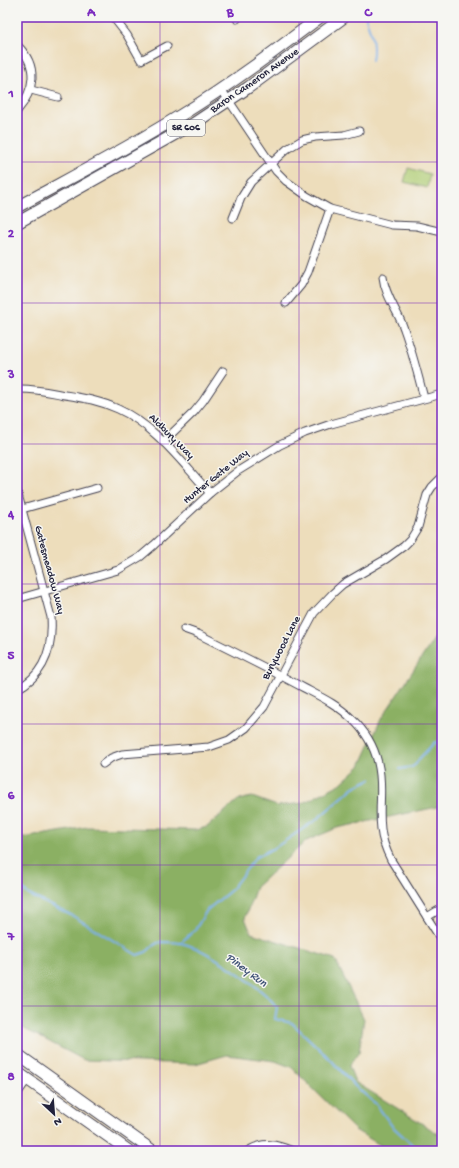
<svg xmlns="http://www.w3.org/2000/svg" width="459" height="1168" font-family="'Gochi Hand',sans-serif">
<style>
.green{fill:#afcc72;stroke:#687756}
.forest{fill:#8bb064;stroke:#566950}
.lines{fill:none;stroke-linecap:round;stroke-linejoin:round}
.stream{stroke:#7db1ea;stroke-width:2}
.minor-casing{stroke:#403e4e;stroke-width:9}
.primary-casing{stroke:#403e4e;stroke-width:13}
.trunk-casing{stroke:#403e4e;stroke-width:13}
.minor{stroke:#fff;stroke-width:7}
.primary{stroke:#fff;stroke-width:11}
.trunk{stroke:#fff;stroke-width:11}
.grid{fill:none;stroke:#7b2cbf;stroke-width:1;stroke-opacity:0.55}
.labels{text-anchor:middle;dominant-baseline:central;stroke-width:3;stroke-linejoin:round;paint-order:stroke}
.shield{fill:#f6f6f2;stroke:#626272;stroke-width:1}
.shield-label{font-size:10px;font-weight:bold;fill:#22223b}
.street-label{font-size:11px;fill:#22223b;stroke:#f6f6f2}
.water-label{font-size:12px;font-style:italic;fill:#425478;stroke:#f6f6f2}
.neatline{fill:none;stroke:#7b2cbf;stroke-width:1.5}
.grid-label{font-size:13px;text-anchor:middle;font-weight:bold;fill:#7b2cbf}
</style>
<rect width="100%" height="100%" fill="#f6f6f2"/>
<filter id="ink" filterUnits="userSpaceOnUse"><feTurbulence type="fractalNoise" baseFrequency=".025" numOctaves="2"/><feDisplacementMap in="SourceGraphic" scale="8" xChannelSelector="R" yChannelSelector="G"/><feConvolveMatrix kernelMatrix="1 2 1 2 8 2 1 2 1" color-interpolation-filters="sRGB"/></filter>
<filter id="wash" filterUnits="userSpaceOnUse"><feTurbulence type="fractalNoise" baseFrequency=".012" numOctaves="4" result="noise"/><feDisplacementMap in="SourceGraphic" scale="16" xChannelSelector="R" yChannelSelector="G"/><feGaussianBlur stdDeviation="0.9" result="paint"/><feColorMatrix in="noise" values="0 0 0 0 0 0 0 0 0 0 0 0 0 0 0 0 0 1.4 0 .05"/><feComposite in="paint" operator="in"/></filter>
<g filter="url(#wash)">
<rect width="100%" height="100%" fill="#edddbb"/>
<!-- green -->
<polygon class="green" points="408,168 430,174 427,188 404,182"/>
<!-- forest -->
<polygon class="forest" points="442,627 442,806 337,828 306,841 256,887 245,918 251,933 335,959 364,1019 359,1052 349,1066 355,1082 442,1136 442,1151 390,1151 355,1130 291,1067 275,1061 227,1055 195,1064 84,1060 17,1025 17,839 87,827 195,830 207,827 238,800 252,797 277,806 303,803 340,784 360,766 381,719"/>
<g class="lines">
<!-- stream -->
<g class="stream">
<path d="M366,17C367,23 369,28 371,33C373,42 374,51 372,60"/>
<polyline points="400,769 412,767 416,764 419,759 435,742 442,746"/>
<path d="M17,885L29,895L73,916L137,955C140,954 143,953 146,952C152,948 153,943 161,942C167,942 174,942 180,943C205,947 261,987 277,1007L275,1019L292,1023L331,1060L356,1087L376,1104L392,1126L419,1151"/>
<polyline points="180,943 195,930 207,910 230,891 256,857 276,847 316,820 354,787 371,779"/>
</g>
</g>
</g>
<g filter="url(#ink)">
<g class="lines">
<!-- minor casing -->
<g class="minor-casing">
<g id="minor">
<polyline points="113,17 127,35 141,60 167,46"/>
<polyline points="236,17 237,19"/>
<path d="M17,45C39,66 35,90 17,111"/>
<polyline points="221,89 276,171 286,181 307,196 330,209 392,225 417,226 442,232"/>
<polyline points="31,90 58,97"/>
<polyline points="233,218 241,198 251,182 287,149 302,140 315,137 344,135 359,131"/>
<path d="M383,277C385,296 398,311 404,329C412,351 418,375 424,398"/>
<polyline points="286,303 301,285 308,272 330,209"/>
<path d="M17,389C33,388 49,392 65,395C84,398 101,401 118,409C156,426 182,463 210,493"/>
<polyline points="163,442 194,412 203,401 223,371"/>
<path d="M17,491L51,617C53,647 46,674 17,689"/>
<polyline points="22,509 97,488"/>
<polyline points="17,599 118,570 140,557 154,545 210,493 238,471 280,445 305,433 331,424 442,394"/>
<path d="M184,629L198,634C234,652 269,669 304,688C321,697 338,705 352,719C364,730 374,746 378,763C384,787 378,805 381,829C382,840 386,850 391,860L442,941"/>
<polyline points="103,764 111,758 122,754 209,747 229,740 246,728 264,707 314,613 333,593 343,584 386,559 404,546 410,540 418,527 427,495 432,487 442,477"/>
<polyline points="427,917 442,908"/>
<polyline points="17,1094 27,1080"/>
<path d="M248,1151C262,1141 277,1144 293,1151"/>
</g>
</g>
<!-- primary casing -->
<g class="primary-casing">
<g id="primary">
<path d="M17,207C72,177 128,148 181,115C230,85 275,51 320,17"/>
<polyline points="17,223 193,124 249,87 344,17"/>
</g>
</g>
<!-- trunk casing -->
<g class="trunk-casing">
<g id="trunk">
<polyline points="17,1054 153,1151"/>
<polyline points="17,1072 129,1151"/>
</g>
</g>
<!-- minor -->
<use href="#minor" class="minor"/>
<!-- primary -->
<use href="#primary" class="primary"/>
<!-- trunk -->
<use href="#trunk" class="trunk"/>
</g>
</g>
<!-- grid -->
<path class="grid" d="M160,17V1151M299,17V1151M17,162H442M17,303H442M17,444H442M17,584H442M17,724H442M17,865H442M17,1006H442"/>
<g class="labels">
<!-- shield labels -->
<rect class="shield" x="167" y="120" width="38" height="16" rx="3"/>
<g class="shield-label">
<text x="186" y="128">SR 606</text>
</g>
<!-- street labels -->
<g class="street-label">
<text transform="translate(255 81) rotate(-35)">Baron Cameron Avenue</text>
<text transform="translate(171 437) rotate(45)">Aldbury Way</text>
<text transform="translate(216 477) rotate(-39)">Hunter Gate Way</text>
<text transform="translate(49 570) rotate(75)">Gatesmeadow Way</text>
<text transform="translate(282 648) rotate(-62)">Burywood Lane</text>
</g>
<!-- water labels -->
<g class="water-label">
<text transform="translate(246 971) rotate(37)">Piney Run</text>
</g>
</g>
<!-- margin -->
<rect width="459" height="1168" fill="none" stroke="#f6f6f2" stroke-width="44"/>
<!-- north arrow -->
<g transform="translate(54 1114) rotate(154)" stroke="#f6f6f2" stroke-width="3" paint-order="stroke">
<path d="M0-3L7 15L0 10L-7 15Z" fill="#22223b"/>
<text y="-6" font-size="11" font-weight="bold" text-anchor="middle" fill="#22223b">N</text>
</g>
<rect x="22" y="22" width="415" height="1124" class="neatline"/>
<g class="grid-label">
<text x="91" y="16">A</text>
<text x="230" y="16">B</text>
<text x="368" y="16">C</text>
<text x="11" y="97">1</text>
<text x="11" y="237">2</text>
<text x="11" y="378">3</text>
<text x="11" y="518">4</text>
<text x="11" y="659">5</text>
<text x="11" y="799">6</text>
<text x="11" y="940">7</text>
<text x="11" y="1080">8</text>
</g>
</svg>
